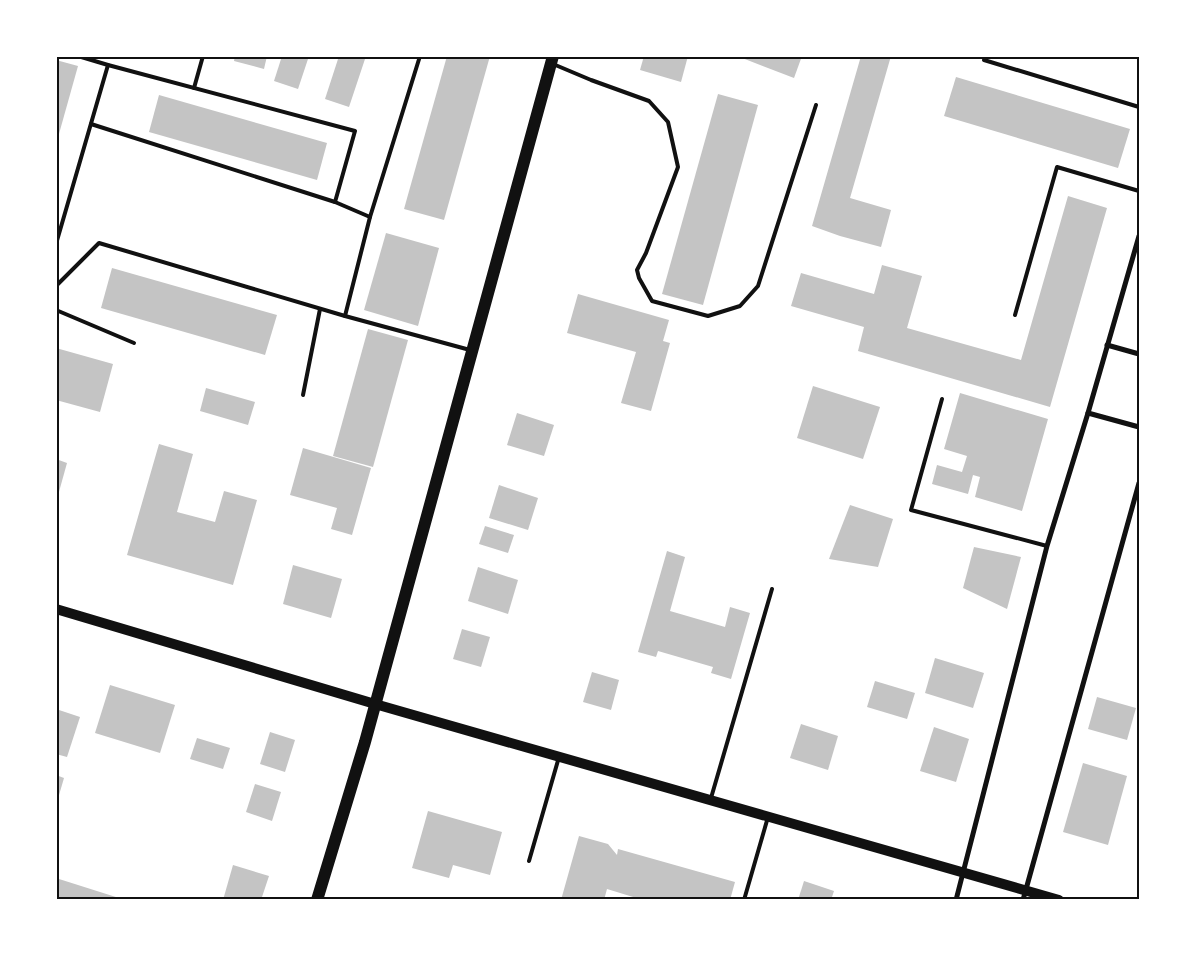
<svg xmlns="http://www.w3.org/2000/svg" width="1195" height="956" font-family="Mulish,sans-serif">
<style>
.building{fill:#c4c4c4}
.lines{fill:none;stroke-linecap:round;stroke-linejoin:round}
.service{stroke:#111;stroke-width:4}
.minor{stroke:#111;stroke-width:5}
.secondary{stroke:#111;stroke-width:10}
.primary{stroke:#111;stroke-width:12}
.neatline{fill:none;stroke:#111;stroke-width:2}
</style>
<rect width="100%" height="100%" fill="#fff"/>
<!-- building -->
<g class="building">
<polygon points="235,56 267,56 264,69 234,61"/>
<polygon points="282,56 309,56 298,89 274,81"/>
<polygon points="339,56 366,56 349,107 325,99"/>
<polygon points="447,56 490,56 444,220 404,209"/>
<polygon points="644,56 688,56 681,82 640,70"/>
<polygon points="737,56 802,56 794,78"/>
<polygon points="861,56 891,56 850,198 891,210 881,247 840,236 812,226"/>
<polygon points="56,60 78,66 57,141 56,141"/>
<polygon points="956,77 1130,129 1118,168 944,116"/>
<polygon points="718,94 758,105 703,305 662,294"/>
<polygon points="159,95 327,143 317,180 149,132"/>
<polygon points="1068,196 1107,208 1050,407 858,351 864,327 791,306 801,273 874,294 882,265 922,276 907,328 1021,360"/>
<polygon points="386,233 439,248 418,326 364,310"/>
<polygon points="112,268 277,315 265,355 101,308"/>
<polygon points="578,294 669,320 663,341 670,343 651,411 621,403 636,352 567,333"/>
<polygon points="368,329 408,340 373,467 333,456"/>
<polygon points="56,348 113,364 100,412 56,400"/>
<polygon points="813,386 880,407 863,459 797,438"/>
<polygon points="206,388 255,402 248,425 200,411"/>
<polygon points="960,393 1048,419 1022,511 975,497 980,477 973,475 968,494 932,484 937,465 962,472 967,456 944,449"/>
<polygon points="517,413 554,425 544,456 507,445"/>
<polygon points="159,444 193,454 177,512 215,522 224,491 257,500 233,585 127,555"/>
<polygon points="303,448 371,468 352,535 331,529 337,508 290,495"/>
<polygon points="56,459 67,463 57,499 56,499"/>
<polygon points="499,485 538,498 528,530 489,518"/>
<polygon points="850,505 893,519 878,567 829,559"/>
<polygon points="485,526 514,535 508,553 479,544"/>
<polygon points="974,547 1021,557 1007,609 963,588"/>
<polygon points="667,551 685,557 670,611 725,627 730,607 750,613 731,679 711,673 713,667 658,651 656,657 638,652"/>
<polygon points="293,565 342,579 331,618 283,604"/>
<polygon points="478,567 518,580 508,614 468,601"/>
<polygon points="462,629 490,637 481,667 453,659"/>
<polygon points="935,658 984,673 973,708 925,693"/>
<polygon points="592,672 619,680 611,710 583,702"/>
<polygon points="875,681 915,693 907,719 867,707"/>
<polygon points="110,685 175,705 160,753 95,733"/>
<polygon points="1097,697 1136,708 1127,740 1088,729"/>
<polygon points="56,709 80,717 67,757 56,754"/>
<polygon points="801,724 838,736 828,770 790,758"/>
<polygon points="934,727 969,739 956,782 920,771"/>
<polygon points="270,732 295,740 285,772 260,764"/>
<polygon points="197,738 230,748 223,769 190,759"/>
<polygon points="1083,763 1127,776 1108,845 1063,832"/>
<polygon points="56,775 64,778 57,802 56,802"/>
<polygon points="255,784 281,792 272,821 246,812"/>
<polygon points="428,811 502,832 490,875 453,865 449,878 412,868"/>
<polygon points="579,836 608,844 617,855 618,849 735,882 730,900 643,900 607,889 604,900 561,900"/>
<polygon points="233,865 269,876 261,900 223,900"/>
<polygon points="59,879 119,898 118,900 56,900 56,888"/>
<polygon points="804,881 834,891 831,900 798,900"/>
</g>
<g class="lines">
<!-- service -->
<g class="service">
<polyline points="78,56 108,65 355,131 335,202 370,217"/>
<polyline points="984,60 1139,107"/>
<polyline points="553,64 591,80 649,101 668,122 678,167 646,253 637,270 639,278 652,301 708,316 740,306 758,286 816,105"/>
<polyline points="194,88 203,56"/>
<polyline points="91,124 335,202"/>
<polyline points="56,244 108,65"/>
<polyline points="56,286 99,243 345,316 470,350"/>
<polyline points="56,310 134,343"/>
<polyline points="1015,315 1057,167 1139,191"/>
<polyline points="345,316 370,217 420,56"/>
<polyline points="303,395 320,309"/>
<polyline points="942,399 911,510 1047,546"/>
<polyline points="711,798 772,589"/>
<polyline points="529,861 559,757"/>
<polyline points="744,900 768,817"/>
</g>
<!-- minor -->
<g class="minor">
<polyline points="1107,345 1139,354"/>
<polyline points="1088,413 1139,427"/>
<polyline points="956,900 1047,546 1088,413 1139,236"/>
<polyline points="1023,900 1139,483"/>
</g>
<!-- secondary -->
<polyline class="secondary" points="56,609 375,704 1059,900"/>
<!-- primary -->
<polyline class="primary" points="317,900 365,742 553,56"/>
</g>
<!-- border -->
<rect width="1195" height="956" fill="none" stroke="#ffffff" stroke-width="115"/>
<rect x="58" y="58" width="1080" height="840" class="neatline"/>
</svg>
